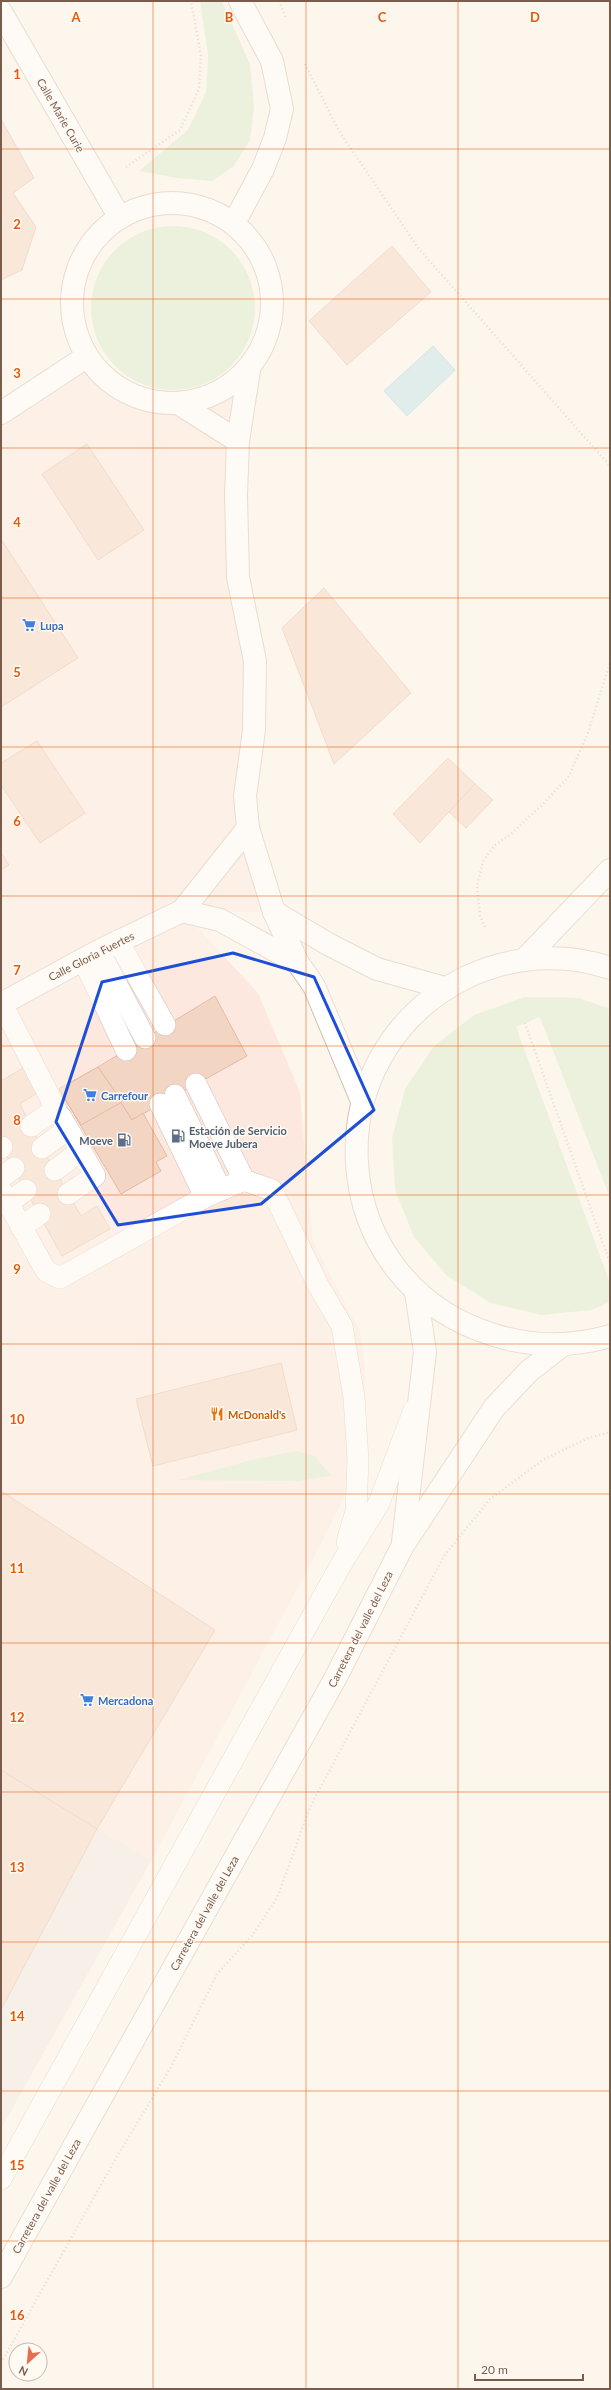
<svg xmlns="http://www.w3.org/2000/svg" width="611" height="2390" font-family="Lato,sans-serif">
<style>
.commercial{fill:#fde8e0}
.industrial{fill:#efe9e4}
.green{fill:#d8ecc9}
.water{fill:#bfe3e8;stroke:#a5d3da}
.building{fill:#f3d5c3;stroke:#e6bba3}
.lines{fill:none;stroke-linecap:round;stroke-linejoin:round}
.lane-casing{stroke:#d1beb0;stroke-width:22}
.street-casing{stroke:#d1beb0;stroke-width:24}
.secondary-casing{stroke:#d6c0b0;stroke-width:24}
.path{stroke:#d9b8a5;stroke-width:2.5;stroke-dasharray:1 3;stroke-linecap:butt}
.lane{stroke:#fff;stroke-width:21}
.street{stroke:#fff;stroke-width:22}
.secondary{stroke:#fff;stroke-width:22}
.marked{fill:none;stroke:#1d4ed8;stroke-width:3;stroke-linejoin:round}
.grid{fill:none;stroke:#e8590c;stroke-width:1;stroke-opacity:0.55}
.labels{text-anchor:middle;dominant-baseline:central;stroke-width:3;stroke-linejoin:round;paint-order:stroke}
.street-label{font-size:11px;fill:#7a5c4d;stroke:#fffaf3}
.shop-label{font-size:11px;font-weight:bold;fill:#366cbe;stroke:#fffaf3;text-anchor:start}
.service-label{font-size:11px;font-weight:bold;fill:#4e5e75;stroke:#fffaf3;text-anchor:start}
.food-label{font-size:11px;font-weight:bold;fill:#c56008;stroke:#fffaf3;text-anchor:start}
.grid-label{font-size:13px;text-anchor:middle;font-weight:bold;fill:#e8590c;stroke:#fffaf3;stroke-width:3;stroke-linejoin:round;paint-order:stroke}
</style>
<rect width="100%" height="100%" fill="#fdf6ec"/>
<!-- commercial -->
<polygon class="commercial" points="86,357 107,381 134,397 165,404 196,402 225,390 244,407 247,613 245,796 274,912 182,911 258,993 300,1092 307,1186 313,1241 360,1332 365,1367 364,1426 344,1497 317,1552 151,1861 1,1770 1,413"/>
<!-- industrial -->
<polygon class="industrial" points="1,1770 151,1861 1,2129"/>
<!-- green -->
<g class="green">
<polygon points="200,1 222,1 250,64 254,107 250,140 234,166 212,181 177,178 139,171 188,130 206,92 208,55"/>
<circle cx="173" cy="308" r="82"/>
<polygon points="525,997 579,998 610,1009 610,1198 540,1017 516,1027 610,1283 610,1302 592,1310 541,1315 491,1303 447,1276 414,1237 395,1190 392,1138 405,1089 434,1046 474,1015"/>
<polygon points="297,1451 315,1456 331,1476 298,1481 178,1480 255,1459"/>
</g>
<!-- water -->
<polygon class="water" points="433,346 455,370 407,416 384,391"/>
<!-- building -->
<g class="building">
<polygon points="1,119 34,178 13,193 36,227 22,270 1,280"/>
<polygon points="392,246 431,292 347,365 309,321"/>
<polygon points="87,444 144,530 98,560 42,474"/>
<polygon points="1,539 78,658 1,707"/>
<polygon points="324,588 411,693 334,764 282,628"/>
<polygon points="37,741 85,813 40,843 1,785 1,763"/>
<polygon points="448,758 475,784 420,843 393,814"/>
<polygon points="475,784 493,800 466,828 449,812"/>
<polygon points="1,853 9,865 1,870"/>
<polygon points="215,996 247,1056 132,1120 98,1067"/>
<polygon points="98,1067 132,1120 143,1113 167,1156 156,1162 161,1171 121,1194 59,1089"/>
<polygon points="98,1067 122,1102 81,1125 59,1089"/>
<polygon points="23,1068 37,1093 20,1104 42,1148 81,1216 97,1206 110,1229 62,1256 1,1146 1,1081"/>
<polygon points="281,1363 297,1430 153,1466 136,1399"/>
<polygon points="1,1491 215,1630 97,1829 1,1770"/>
<polygon points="1,1770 97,1829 1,2010"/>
</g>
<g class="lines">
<!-- lane casing -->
<g class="lane-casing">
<g id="lane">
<polyline points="118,941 165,1025"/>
<polyline points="99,951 145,1038"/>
<polyline points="83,959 126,1050"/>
<polyline points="2,1004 56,1109 31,1126"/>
<polyline points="196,1084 244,1180"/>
<polyline points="175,1095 221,1190"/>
<polyline points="160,1104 205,1197 244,1180 272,1190 318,1285 342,1326 354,1397 358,1460 356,1511 347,1542"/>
<polyline points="1,1148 2,1147"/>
<polyline points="42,1148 68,1129 61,1117"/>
<polyline points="55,1170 81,1151 68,1129"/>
<polyline points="1,1178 14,1168"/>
<polyline points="1,1190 46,1271 60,1278 205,1197"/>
<polyline points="68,1194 95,1176 81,1151"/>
<polyline points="8,1203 26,1190"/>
<polyline points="21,1227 40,1214"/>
<polyline points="1,2179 339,1568 379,1503 414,1410"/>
</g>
</g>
<!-- street casing -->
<g class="street-casing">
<g id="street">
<polyline points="1,12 120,218"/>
<circle cx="172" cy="303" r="100"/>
<polyline points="235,221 263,169 275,138 282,109 272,61 240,1"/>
<polyline points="249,370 238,441 236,495 238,577 255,661 254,730 245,796 248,828 274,912 298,963 314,986 362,1101"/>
<polyline points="178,403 238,441"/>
<polyline points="1,413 86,357"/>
<polyline points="248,828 182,911 220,920 298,963"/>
<polyline points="274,912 328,944 377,969 445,988"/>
<polyline points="1,1004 99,951 182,911"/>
</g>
</g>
<!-- secondary casing -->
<g class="secondary-casing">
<g id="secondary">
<polyline points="525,959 610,870"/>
<path d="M610,968C564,952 511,956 467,977C308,1055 324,1283 494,1335C532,1347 572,1347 610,1336"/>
<polyline points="403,1542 425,1352 416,1292"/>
<polyline points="1,2277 336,1677 402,1547 494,1408 529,1371 564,1344"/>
</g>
</g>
<!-- path -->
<g class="path">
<polyline points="279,1 286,18"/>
<polyline points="305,64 339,131 419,249 610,466"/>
<polyline points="126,167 180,130 199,89 201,56 191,1"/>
<polyline points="485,927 480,916 477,886 483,861 495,845 510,835 542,805 569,776 588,733 610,662"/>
<polyline points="525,1023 610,1263"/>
<polyline points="1,2363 116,2158 171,2067 217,1974 251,1937 277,1898 310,1807 444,1556 490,1499 543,1460 586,1439 610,1432"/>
</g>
<!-- lane -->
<use href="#lane" class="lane"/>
<!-- street -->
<use href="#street" class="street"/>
<!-- secondary -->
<use href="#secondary" class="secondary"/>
</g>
<!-- marked area -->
<path d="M0 0H611V2390H0ZM233,953L314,977L374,1110L261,1204L118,1225L56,1122L102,982Z" fill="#fdf6ec" fill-opacity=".55" fill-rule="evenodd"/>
<path class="marked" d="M233,953L314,977L374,1110L261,1204L118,1225L56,1122L102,982Z"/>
<!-- grid -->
<path class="grid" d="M153,1V2389M306,1V2389M458,1V2389M1,149H610M1,299H610M1,448H610M1,598H610M1,747H610M1,896H610M1,1046H610M1,1195H610M1,1344H610M1,1494H610M1,1643H610M1,1792H610M1,1942H610M1,2091H610M1,2241H610"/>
<!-- icons -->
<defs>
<g id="supermarket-bare" transform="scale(1.08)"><path d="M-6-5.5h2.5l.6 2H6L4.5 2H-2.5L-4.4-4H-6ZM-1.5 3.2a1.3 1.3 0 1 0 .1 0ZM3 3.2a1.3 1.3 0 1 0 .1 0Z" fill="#3f7fe0" stroke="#fffaf3" stroke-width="2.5" paint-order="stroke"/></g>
<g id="fuel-bare" transform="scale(1.08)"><path d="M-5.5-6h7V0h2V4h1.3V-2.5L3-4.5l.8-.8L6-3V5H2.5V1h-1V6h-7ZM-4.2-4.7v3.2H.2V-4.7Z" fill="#5c6f8a" stroke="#fffaf3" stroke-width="2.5" paint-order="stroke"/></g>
<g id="restaurant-bare" transform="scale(1.08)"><path d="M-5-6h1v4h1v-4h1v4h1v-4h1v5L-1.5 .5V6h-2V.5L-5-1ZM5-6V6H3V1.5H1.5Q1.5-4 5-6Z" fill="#e8710a" stroke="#fffaf3" stroke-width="2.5" paint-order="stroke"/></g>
</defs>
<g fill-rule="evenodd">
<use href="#supermarket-bare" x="29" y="625"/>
<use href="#supermarket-bare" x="90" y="1095"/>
<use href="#fuel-bare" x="178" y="1136"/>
<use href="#fuel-bare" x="124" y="1140"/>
<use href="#restaurant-bare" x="217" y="1414"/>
<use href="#supermarket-bare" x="87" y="1700"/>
</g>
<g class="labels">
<!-- street labels -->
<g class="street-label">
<text transform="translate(61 115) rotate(60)">Calle Marie Curie</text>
<text transform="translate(91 956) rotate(-27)">Calle Gloria Fuertes</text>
<text transform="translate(360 1629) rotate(-63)">Carretera del valle del Leza</text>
<text transform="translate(204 1913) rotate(-61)">Carretera del valle del Leza</text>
<text transform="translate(46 2196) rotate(-61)">Carretera del valle del Leza</text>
</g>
<!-- shop labels -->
<g class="shop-label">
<text x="40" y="625">Lupa</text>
<text x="101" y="1095">Carrefour</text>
<text x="98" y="1700">Mercadona</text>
</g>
<!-- service labels -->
<g class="service-label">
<text x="189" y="1130">Estación de Servicio<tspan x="189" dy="13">Moeve Jubera</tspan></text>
<text x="113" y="1140" text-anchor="end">Moeve</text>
</g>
<!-- food labels -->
<g class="food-label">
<text x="228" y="1414">McDonald's</text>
</g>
</g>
<g class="grid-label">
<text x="76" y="22">A</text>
<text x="229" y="22">B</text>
<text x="382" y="22">C</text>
<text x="535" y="22">D</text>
<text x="17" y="79">1</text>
<text x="17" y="229">2</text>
<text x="17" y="378">3</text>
<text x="17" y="527">4</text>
<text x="17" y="677">5</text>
<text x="17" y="826">6</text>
<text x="17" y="975">7</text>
<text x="17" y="1125">8</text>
<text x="17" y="1274">9</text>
<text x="17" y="1424">10</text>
<text x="17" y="1573">11</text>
<text x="17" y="1722">12</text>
<text x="17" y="1872">13</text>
<text x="17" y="2021">14</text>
<text x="17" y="2170">15</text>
<text x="17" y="2320">16</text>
</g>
<!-- border -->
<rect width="611" height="2390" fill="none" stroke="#7a5c4d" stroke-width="4"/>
<!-- north arrow -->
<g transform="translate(28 2362) rotate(207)"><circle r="19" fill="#fffaf3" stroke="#cabbb1"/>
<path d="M0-3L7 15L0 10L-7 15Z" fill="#e76f51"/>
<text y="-6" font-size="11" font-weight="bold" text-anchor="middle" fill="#7a5c4d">N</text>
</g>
<!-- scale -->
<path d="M475 2374v6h108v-6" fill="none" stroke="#7a5c4d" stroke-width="2"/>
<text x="481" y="2374" font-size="12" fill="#7a5c4d" stroke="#fffaf3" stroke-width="3" paint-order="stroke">20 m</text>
</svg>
